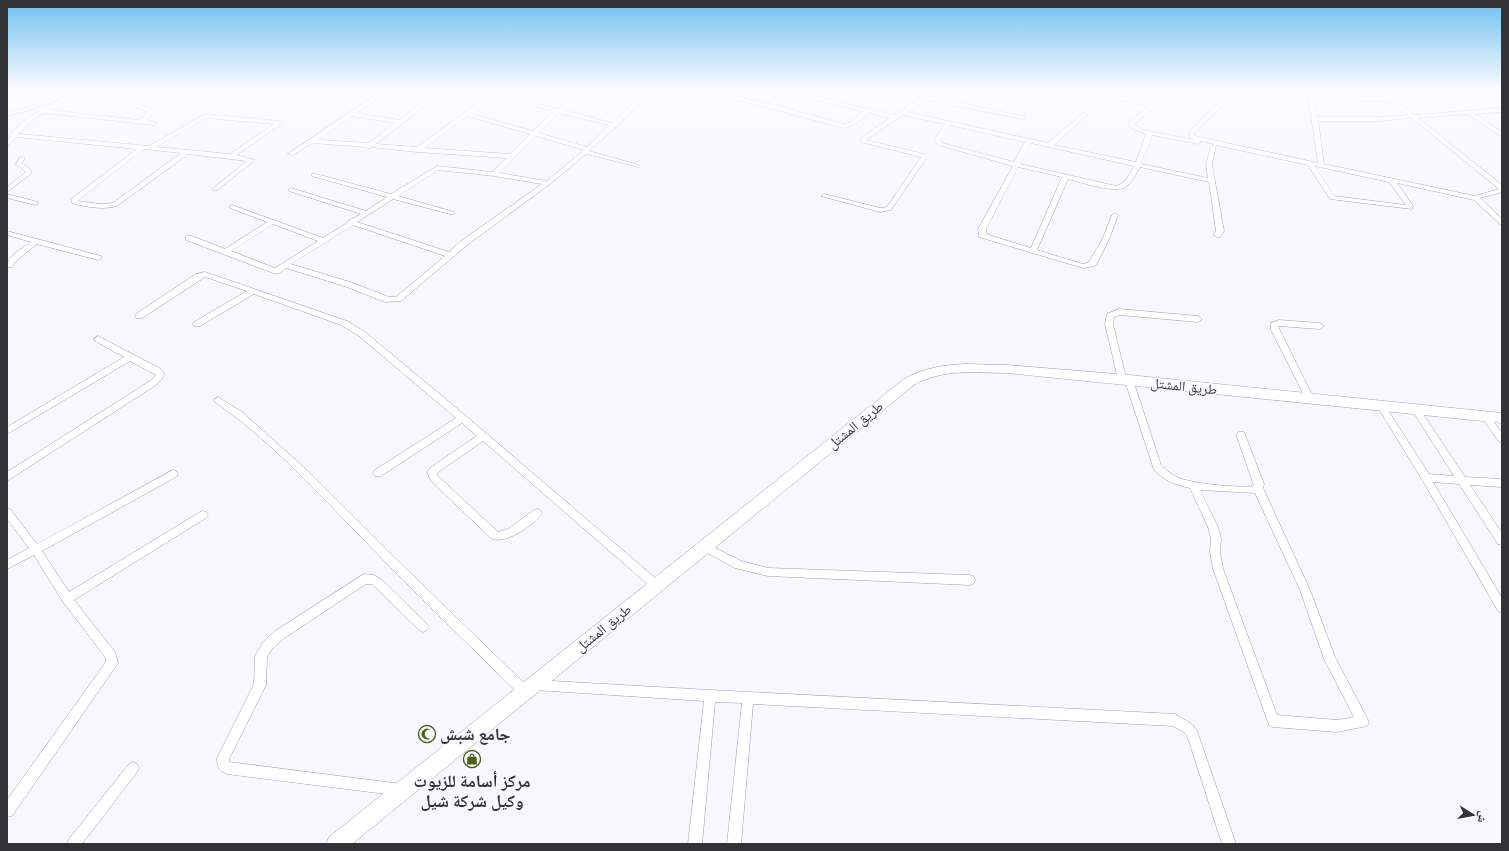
<svg xmlns="http://www.w3.org/2000/svg" width="1509" height="851" font-family="'IBM Plex Sans','Noto Naskh Arabic',sans-serif">
<style>
.lines{fill:none;stroke-linecap:round;stroke-linejoin:round}
.minor-casing{stroke:#a09da9;stroke-width:1}
.primary-casing{stroke:#a09da9;stroke-width:1}
.minor{fill:#fff;fill-rule:evenodd}
.primary{fill:#fff;fill-rule:evenodd}
.labels{text-anchor:middle;dominant-baseline:central;stroke-width:3.5;stroke-linejoin:round;paint-order:stroke}
.street-label{font-size:14px;fill:#333237;stroke:#f8f6ff}
.near-poi-label{font-size:17px;font-weight:bold;fill:#333237;stroke:#f8f6ff;text-anchor:start}
</style>
<rect width="100%" height="100%" fill="#f8f6ff"/>
<g class="lines">
<!-- minor casing -->
<g class="minor-casing">
<g id="minor">
<polygon points="11,89 19,89 7,95 7,91"/>
<path d="M78,89L120,93L122,97L153,110L154,111L151,116L146,120L157,123L154,125L44,113L35,118L19,134L149,146L205,114L280,121L283,123L236,155L255,160L217,190H213L212,189L247,161L188,154L117,206C102,210 87,207 72,203L71,199L137,149L16,137L9,145L7,146C7,125 50,105 66,96L27,111L7,116V112L23,109L62,94H66V96ZM79,94L116,96L118,99L148,112L139,120L50,110ZM206,118L274,124L230,154L156,147ZM144,149L181,153L113,203L100,204L77,201Z"/>
<polygon points="225,89 231,89 226,94 223,92"/>
<polygon points="315,89 323,89 310,98 332,104 332,106 305,100 306,95"/>
<path d="M384,89H391L357,113L399,120L440,89H447L376,144L417,147L489,95L470,89H481L557,109L588,89H598L635,101L647,89H654L639,105L637,106L617,126L589,151L639,165V167L586,154L550,184L467,245L401,301L385,302L347,287L286,268L279,273H273L186,240V236H192L225,249L267,222L230,208V206L232,205L323,238L347,223L348,221L361,214L289,191V189L291,188L366,211L387,197L312,176V174H316L391,194L437,166L492,172L507,158L417,152L371,147L368,149L365,147L312,143L293,155L288,154ZM593,91L632,104L612,123L563,110ZM495,96L554,111L533,131L471,114ZM559,113L609,125L587,147L539,133ZM352,116L395,123L369,143L318,140ZM467,116L530,134L510,154L424,148ZM536,136L584,150L547,181L499,173ZM438,170L494,176L542,184L461,241L449,252L357,222L393,199L450,214H454V212L398,196ZM273,224L318,241L275,268L231,251ZM353,225L445,256L396,297H389L353,283L291,264Z"/>
<path d="M688,89H701L770,104L782,91L789,90L894,115L918,100L872,89H884L923,98L936,89H944L932,97L1026,117L1023,119L928,100L907,112L1048,143L1088,109L1090,110V112L1054,145L1136,162L1146,134L1131,128L1128,124L1149,106L1073,89H1086L1152,103L1160,97L1164,89H1170L1164,99L1134,124L1143,130L1195,140L1190,138L1189,132L1233,89H1240L1194,133L1195,136L1318,163L1307,89C1329,89 1369,104 1387,94L1456,89L1454,92L1393,97L1414,115L1502,108V112L1475,114L1502,132V137L1468,114L1418,118L1502,185V192L1480,198L1502,219V225L1500,224L1474,200L1397,183L1413,206L1412,209L1330,199L1308,165L1216,145L1212,165L1224,231L1220,237H1217L1213,235L1216,231L1209,182L1140,167C1136,174 1132,183 1125,187C1115,194 1080,182 1068,179L1037,250L1083,264L1089,262L1102,240L1112,215L1115,213L1118,215C1112,233 1105,250 1095,266L1083,268L979,237L978,229L1013,166L938,145L934,140L945,124L903,115L866,140L924,154L927,157L891,210L880,212L821,196L824,194L880,208L887,207L921,157L861,142V138L890,118L869,113L854,125L843,128L770,108ZM1313,93L1369,101L1389,100L1408,115L1379,117H1317ZM786,94H789L863,111L850,123L843,124L775,105ZM1412,118L1499,189L1475,196L1324,164L1318,121H1379ZM950,125L1025,142L1014,162L942,143L940,140ZM1152,135L1198,144L1200,143V141L1214,144L1211,146L1206,165L1208,178L1141,164ZM1031,143L1134,166C1130,174 1125,184 1116,186L1020,164ZM1315,166L1389,182L1406,205L1334,196ZM1018,167L1062,177L1031,248L986,234V229Z"/>
<polygon points="1000,89 1015,89 1054,97 1051,99"/>
<polygon points="20,157 24,157 25,158 22,163 30,169 32,173 7,192 7,187 26,172 16,164"/>
<polygon points="7,194 38,202 39,203 36,205 7,198"/>
<path d="M7,231L101,256L102,258L98,260L37,244L17,260L12,267H7C7,256 23,248 31,242L7,235Z"/>
<path d="M205,272L347,321L365,332L466,416L660,582L661,585L660,588L656,590L652,588L483,441L437,473L438,476L498,532L508,529L534,510L537,509L540,510L542,513C535,525 506,544 492,539L431,481L427,472L431,467L477,436L462,423L381,476H375L373,473L375,470L456,418L359,336L341,325L254,294L200,326H194L193,324L194,322L247,291L205,277L142,318H136L135,316L136,314L196,274Z"/>
<path d="M1119,309L1198,316L1202,319L1198,322L1120,315L1114,317L1113,324L1126,378H1132L1133,380L1161,465C1167,471 1172,475 1179,478C1196,484 1236,488 1254,486L1236,434L1238,432H1244L1264,484L1263,488L1310,590L1335,657L1367,718L1369,722L1367,726L1337,732L1273,727L1269,725L1213,569L1210,552L1211,538L1208,527L1190,488C1175,485 1164,480 1154,470L1125,381L1122,382L1118,379L1105,324L1107,314ZM1200,490L1255,493L1300,590L1324,659L1354,717L1337,720L1277,715L1223,569L1220,552L1221,538L1218,527Z"/>
<polygon points="1279,320 1320,323 1324,326 1320,329 1278,326 1314,399 1313,401 1307,401 1271,330 1271,323"/>
<polygon points="98,336 161,369 165,375 156,385 7,481 7,472 150,381 156,375 130,361 7,434 7,427 124,357 95,341 94,339"/>
<path d="M218,397L242,412L307,470L393,556L529,688L531,692L529,696L525,698L521,696C468,644 415,593 364,540C318,493 269,439 215,402L214,400Z"/>
<polygon points="1381,403 1384,404 1429,474 1454,476 1412,410 1416,407 1419,408 1465,477 1502,479 1502,487 1470,485 1502,533 1502,545 1498,544 1459,484 1433,482 1502,598 1502,613 1498,611 1423,481 1377,406"/>
<polygon points="1485,413 1488,414 1502,433 1502,443 1499,442 1481,416"/>
<polygon points="173,470 176,471 178,474 176,477 42,551 69,592 200,512 203,511 206,512 208,515 206,518 74,600 115,652 118,663 12,816 7,817 7,800 106,662 106,658 63,602 34,555 7,569 7,560 29,548 7,519 7,508 10,509 37,544"/>
<polygon points="706,543 741,561 768,568 970,575 974,577 975,580 974,583 970,585 768,576 735,568 702,550 701,547 702,544"/>
<path d="M364,574L374,575L383,581L427,624L429,627L427,630L423,632L419,630L375,587L372,584H366L283,639L272,649L267,657L266,685L229,759V762L402,784L406,786L408,790L406,794L402,796L227,774C219,771 217,767 217,758L254,684L255,656L257,652L264,641L275,631Z"/>
<polygon points="535,680 710,690 1175,714 1192,724 1197,731 1236,844 1222,844 1188,738 1184,732 1173,726 753,704 741,844 727,844 742,703 715,702 702,844 688,844 704,701 535,690 531,689 529,685 531,681"/>
<polygon points="133,762 137,764 139,768 137,772 82,844 67,844 69,839 129,764"/>
</g>
</g>
<!-- primary casing -->
<g class="primary-casing">
<path id="primary" d="M966,364L1007,365L1129,375L1502,413V423L1007,373C973,373 945,368 914,385L352,844H326L329,837L904,379C924,368 943,365 966,364Z"/>
</g>
<!-- minor -->
<use href="#minor" class="minor"/>
<!-- primary -->
<use href="#primary" class="primary"/>
</g>
<!-- sky -->
<linearGradient id="sky" x2="0" y2="1"><stop stop-color="#6fc0ef"/><stop offset="0.43" stop-color="#fcfbff"/><stop offset="1" stop-color="#fcfbff" stop-opacity="0"/></linearGradient>
<rect width="1509" height="208" fill="url(#sky)"/>
<!-- icons -->
<defs>
<g id="mosque-ring" transform="scale(0.9)"><circle r="9.5" fill="#f8f6ff" stroke="#476416" stroke-width="1.5"/><path d="M3.5-4.9A6 6 0 1 0 3.5 4.9A5 5 0 1 1 3.5-4.9Z" fill="#476416"/></g>
<g id="shop-ring" transform="scale(0.9)"><circle r="9.5" fill="#f8f6ff" stroke="#476416" stroke-width="1.5"/><path d="M-5-2.5h2.3a2.7 3.5 0 0 1 5.4 0H5L5.5 6h-11ZM-1.5-2.5h3a1.5 2.3 0 0 0-3 0Z" fill="#476416"/></g>
</defs>
<g fill-rule="evenodd">
<use href="#mosque-ring" x="427" y="734"/>
<use href="#shop-ring" x="472" y="759"/>
</g>
<g class="labels">
<!-- street labels -->
<g class="street-label">
<text transform="translate(1184 386) rotate(6)">طريق المشتل</text>
<text transform="translate(855 425) rotate(-39)">طريق المشتل</text>
<text transform="translate(603 628) rotate(-39)">طريق المشتل</text>
</g>
<!-- near-poi labels -->
<g class="near-poi-label">
<text x="440" y="734">جامع شبش</text>
<text x="472" y="781" text-anchor="middle">مركز أسامة للزيوت<tspan x="472" dy="20">وكيل شركة شيل</tspan></text>
</g>
</g>
<!-- border -->
<rect width="1509" height="851" fill="none" stroke="#333237" stroke-width="16"/>
<!-- north arrow -->
<g transform="translate(1473 815) rotate(101)" stroke="#f8f6ff" stroke-width="3" paint-order="stroke">
<path d="M0-3L7 15L0 10L-7 15Z" fill="#333237"/>
<text y="-6" font-size="11" font-weight="bold" text-anchor="middle" fill="#333237">ش</text>
</g>
</svg>
